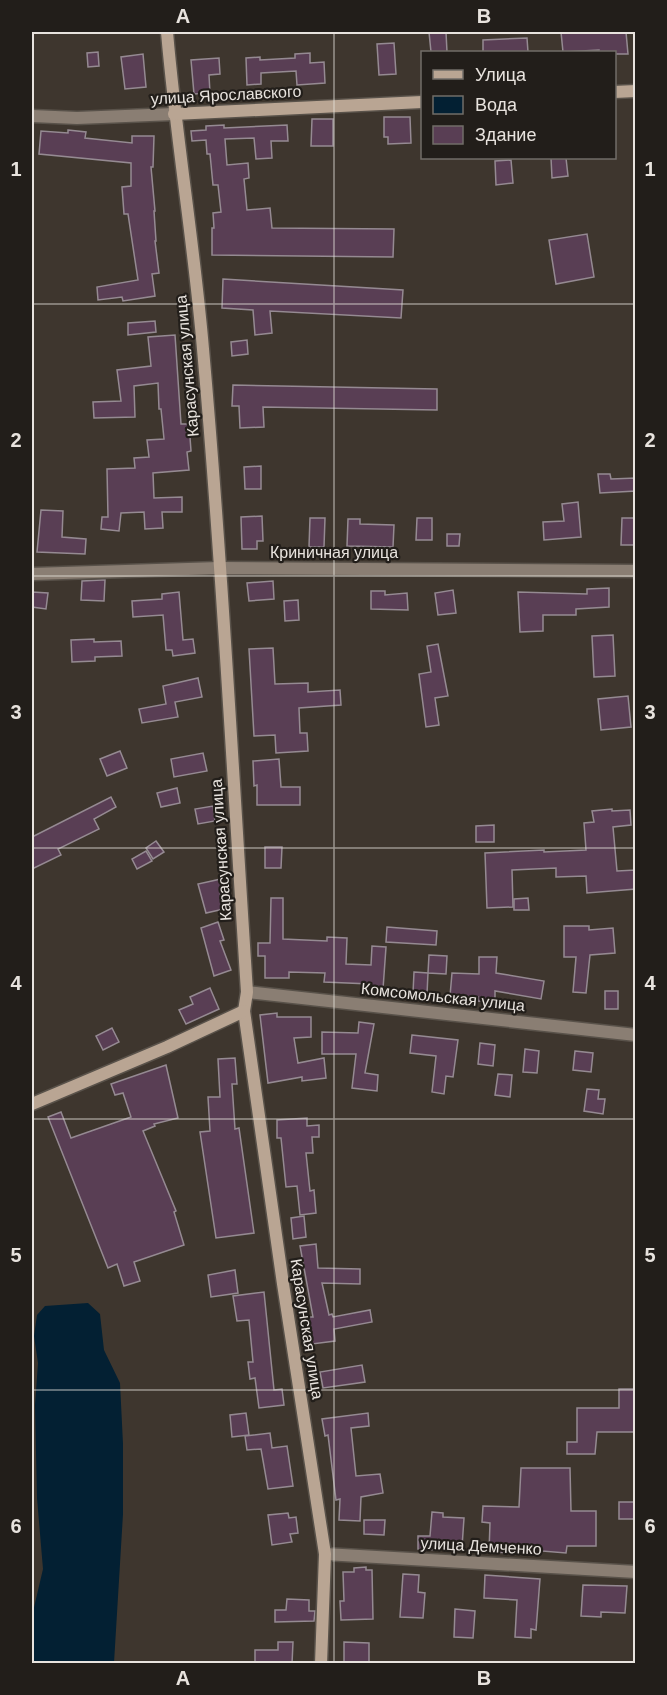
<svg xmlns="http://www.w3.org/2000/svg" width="667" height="1695" font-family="Helvetica,sans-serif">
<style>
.water{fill:#032033}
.building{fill:#593e54;stroke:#958a92;stroke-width:1.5}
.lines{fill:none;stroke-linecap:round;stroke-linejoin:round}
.street-casing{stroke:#59524a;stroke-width:15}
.secondary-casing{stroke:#59524a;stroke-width:15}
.street{stroke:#8a7e73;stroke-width:12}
.secondary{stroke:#b9a593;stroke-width:12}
.grid{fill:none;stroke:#e8e3de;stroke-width:1.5;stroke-opacity:0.55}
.labels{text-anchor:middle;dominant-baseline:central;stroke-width:4.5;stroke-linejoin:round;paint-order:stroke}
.street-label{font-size:16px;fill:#e8e3de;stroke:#221e1a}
.neatline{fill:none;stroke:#e8e3de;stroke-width:2}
.grid-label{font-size:20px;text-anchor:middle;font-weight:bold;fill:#e8e3de}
</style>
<rect width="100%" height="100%" fill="#3e362e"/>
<!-- water -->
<polygon class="water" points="88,1303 100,1314 104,1350 120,1383 123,1444 123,1514 114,1663 32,1663 32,1616 43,1569 37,1498 35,1405 38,1363 34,1336 37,1315 45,1306"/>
<!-- building -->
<g class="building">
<polygon points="429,32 446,32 447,52 431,52"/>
<polygon points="561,32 626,32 628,54 615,54 615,52 599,52 599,50 563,52"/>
<polygon points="527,38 528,52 483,52 483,40"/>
<polygon points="394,43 396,74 379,75 377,44"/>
<polygon points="98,52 99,66 88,67 87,53"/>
<polygon points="310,53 310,63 324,62 325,83 297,85 296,71 261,73 261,84 247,85 246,58 260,57 260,60 295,58 295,54"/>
<polygon points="143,54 146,87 125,89 121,57"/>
<polygon points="219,58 220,74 209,75 210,93 194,94 191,60"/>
<polygon points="384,117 410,117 411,143 388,144 388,137 384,137"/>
<polygon points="312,119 333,119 333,146 311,146"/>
<polygon points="224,125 224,128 287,125 288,141 271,141 272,158 256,159 254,138 225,139 227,165 248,163 249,178 244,179 247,210 270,208 272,228 394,229 393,257 212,255 212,228 214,228 213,213 221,212 218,185 213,185 210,154 207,154 206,140 192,141 191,131 206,130 206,126"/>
<polygon points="68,130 86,132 85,138 132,143 132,136 154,136 153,167 151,167 155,211 154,211 156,241 155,241 159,273 152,274 155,296 123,301 122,297 98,300 97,287 138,280 128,214 124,214 122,187 131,186 131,163 39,154 41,131 68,133"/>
<polygon points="551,158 566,158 568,176 552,178"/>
<polygon points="511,160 513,183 496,185 495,161"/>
<polygon points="587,234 594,277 556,284 549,240"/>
<polygon points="223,279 403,290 401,318 270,311 272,333 255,335 253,310 222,308"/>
<polygon points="155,321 156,332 128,335 128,323"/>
<polygon points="175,335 181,424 189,424 191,451 187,452 189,470 153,473 154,498 182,497 182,512 162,512 163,528 145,529 144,512 121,513 119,531 101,529 102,517 108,517 107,469 135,468 134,458 149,457 147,440 164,439 161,409 159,409 158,383 134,386 135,417 94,418 93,402 121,401 117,370 151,366 148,337"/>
<polygon points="247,340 248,354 232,356 231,342"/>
<polygon points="233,385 437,389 437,410 263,407 264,427 240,428 239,406 232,406"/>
<polygon points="261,466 261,489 245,489 244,467"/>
<polygon points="598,474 610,474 611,479 636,478 636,491 600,493"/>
<polygon points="578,502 581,537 544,540 543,522 564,521 562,504"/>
<polygon points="41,510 63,511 62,537 86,539 85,554 37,552"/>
<polygon points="262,516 263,541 257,541 257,549 242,549 241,517"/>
<polygon points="310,518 325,518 324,547 309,547"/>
<polygon points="417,518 432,518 432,540 416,540"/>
<polygon points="622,518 636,518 636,545 621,545"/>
<polygon points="348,519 360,519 360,524 394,525 393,547 347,546"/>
<polygon points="447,534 460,534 459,546 447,546"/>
<polygon points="102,580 105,580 104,601 81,600 82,581"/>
<polygon points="273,581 274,599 249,601 247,583"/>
<polygon points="609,588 609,607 576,609 576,615 543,615 543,631 520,632 518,592 587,594 587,589"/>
<polygon points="453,590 456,613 438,615 435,593"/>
<polygon points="371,591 385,591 385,595 407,593 408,610 371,609"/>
<polygon points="32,592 48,593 46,609 32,607"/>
<polygon points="179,592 183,640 193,639 195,653 173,656 172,650 166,650 163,615 133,617 132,601 162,599 162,594"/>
<polygon points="298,600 299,620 285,621 284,601"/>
<polygon points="613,635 615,676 594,677 592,636"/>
<polygon points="94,639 94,642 121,641 122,656 95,657 95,661 72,662 71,640"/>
<polygon points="438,644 448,696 435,698 439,725 426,727 419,674 431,672 427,646"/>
<polygon points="273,648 275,684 308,683 308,692 340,690 341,705 299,708 300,733 307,733 308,751 276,753 275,735 254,736 249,649"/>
<polygon points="198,678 202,697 175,702 178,717 142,723 139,709 166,704 163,686"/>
<polygon points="628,696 631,727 601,730 598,699"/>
<polygon points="120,751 127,768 107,776 100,759"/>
<polygon points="203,753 207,771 174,777 171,759"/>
<polygon points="279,759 281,787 300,787 300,805 257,805 257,785 254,786 253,761"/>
<polygon points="177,788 180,803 161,807 157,793"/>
<polygon points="111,797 116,807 94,819 99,829 58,849 61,855 32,869 32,837"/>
<polygon points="213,806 215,821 198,824 195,809"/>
<polygon points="612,809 612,811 630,810 631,825 613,827 617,871 636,870 636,889 587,893 586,876 556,877 556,868 512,870 513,907 487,908 485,853 544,850 544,852 586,850 584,823 594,822 592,811"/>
<polygon points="494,825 494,842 476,842 476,826"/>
<polygon points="156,841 164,852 153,859 146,848"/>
<polygon points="265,847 282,847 281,868 265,868"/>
<polygon points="146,851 152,861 137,869 132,859"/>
<polygon points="221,879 223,892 220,892 224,909 206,913 198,884"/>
<polygon points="271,898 283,898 283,939 327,941 327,937 347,938 346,964 371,965 372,946 386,947 383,989 369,988 370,984 324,982 325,973 289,972 289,978 265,978 265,956 258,956 258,943 270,943"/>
<polygon points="528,898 529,910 514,910 514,899"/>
<polygon points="218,922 224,940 220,941 231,970 214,976 201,928"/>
<polygon points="564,926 589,926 589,930 613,928 615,953 590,955 586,993 573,992 576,957 564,957"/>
<polygon points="387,927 437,931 436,945 386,942"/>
<polygon points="429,955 447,956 446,974 428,973"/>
<polygon points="479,957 497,957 496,973 544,981 541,999 495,991 495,1002 478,1001 478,997 450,996 452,973 479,974"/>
<polygon points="414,972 428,973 427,994 413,993"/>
<polygon points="210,988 219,1009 186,1024 179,1010 193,1004 190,997"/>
<rect x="605" y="991" width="13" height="18"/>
<polygon points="277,1013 277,1017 311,1017 311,1037 294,1038 298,1063 324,1058 326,1078 302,1081 302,1077 268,1083 260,1015"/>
<polygon points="359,1022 374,1024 365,1073 378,1075 377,1091 352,1088 356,1054 322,1054 322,1032 358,1033"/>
<polygon points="112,1028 119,1042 103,1050 96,1036"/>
<polygon points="412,1035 458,1040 453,1077 446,1076 444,1094 432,1092 436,1056 410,1053"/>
<polygon points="480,1043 495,1045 493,1066 478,1064"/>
<polygon points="525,1049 539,1051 537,1073 523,1072"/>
<polygon points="575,1051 593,1053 591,1072 573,1070"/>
<polygon points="235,1058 237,1084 232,1084 235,1129 239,1128 254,1233 216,1238 200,1132 210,1131 208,1097 220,1097 218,1059"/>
<polygon points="166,1065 178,1118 154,1124 155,1126 143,1131 176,1211 174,1212 184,1245 134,1262 140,1281 124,1286 117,1264 108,1268 48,1117 61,1112 71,1138 131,1117 123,1093 115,1095 111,1084"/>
<polygon points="498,1074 512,1075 510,1097 495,1095"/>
<polygon points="587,1089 599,1090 598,1099 605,1099 603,1114 584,1111"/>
<polygon points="307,1118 307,1126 319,1125 319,1137 312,1137 313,1153 306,1153 310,1191 314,1190 316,1213 300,1215 297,1186 286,1187 281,1138 277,1138 277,1120"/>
<polygon points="304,1216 306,1237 293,1239 291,1218"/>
<polygon points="316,1244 318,1268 360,1269 360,1284 322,1283 329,1315 332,1314 333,1317 370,1310 372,1322 334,1329 335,1341 312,1344 309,1317 313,1317 300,1246"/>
<polygon points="235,1270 238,1293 211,1297 208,1275"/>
<polygon points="264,1292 274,1390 282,1389 284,1405 259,1408 255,1378 250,1379 248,1362 253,1362 249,1320 237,1321 233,1296"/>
<polygon points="362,1365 365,1382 323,1388 320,1372"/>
<polygon points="619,1389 636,1389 636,1432 597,1432 595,1454 567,1454 567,1442 577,1442 577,1408 619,1408"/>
<polygon points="246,1413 249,1435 232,1437 230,1415"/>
<polygon points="368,1413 369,1426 351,1428 356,1476 380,1474 383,1493 361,1497 360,1521 339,1520 340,1499 336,1500 328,1435 325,1436 322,1419"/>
<polygon points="270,1433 272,1448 287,1446 293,1486 268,1489 261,1449 247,1450 245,1436"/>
<polygon points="521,1468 570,1468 571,1511 596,1511 596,1546 567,1546 566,1553 518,1549 518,1553 489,1552 490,1523 482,1522 483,1506 519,1507"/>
<rect x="619" y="1502" width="17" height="17"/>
<polygon points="432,1512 443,1513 443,1517 464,1518 462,1547 437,1546 437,1550 418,1549 418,1536 430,1536"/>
<polygon points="288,1513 289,1518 296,1517 298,1533 290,1534 292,1542 272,1545 268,1515"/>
<polygon points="364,1520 385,1520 384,1535 364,1534"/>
<polygon points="366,1567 366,1570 372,1570 373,1619 341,1620 340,1601 344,1601 343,1572 354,1572 354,1568"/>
<polygon points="403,1574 419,1575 418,1592 425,1593 423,1618 400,1617"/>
<polygon points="485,1575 540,1579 536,1630 531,1629 531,1638 515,1637 517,1600 484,1598"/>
<polygon points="583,1585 627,1586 625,1613 601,1612 601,1617 581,1616"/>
<polygon points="287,1599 309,1600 309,1611 315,1611 314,1621 275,1622 275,1610 286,1610"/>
<polygon points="455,1609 475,1611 473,1638 454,1637"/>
<polygon points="278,1642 293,1642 292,1664 255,1664 255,1650 278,1650"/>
<polygon points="344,1642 369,1643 369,1663 344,1664"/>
</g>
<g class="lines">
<!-- street casing -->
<g class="street-casing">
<g id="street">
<polyline points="32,116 77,118 174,114"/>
<polyline points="32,574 219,568 636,571"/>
<polyline points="247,992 636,1035"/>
<polyline points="325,1554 636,1572"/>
</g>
</g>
<!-- secondary casing -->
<g class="secondary-casing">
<g id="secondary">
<path d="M167,32C176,138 194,243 203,349C222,563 233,778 247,992L244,1011L283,1284L325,1554L321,1664"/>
<polyline points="614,92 636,91"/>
<polyline points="174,114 422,102"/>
<polyline points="32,1104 167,1047 244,1011"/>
</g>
</g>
<!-- street -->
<use href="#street" class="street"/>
<!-- secondary -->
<use href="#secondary" class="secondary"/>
</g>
<!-- grid -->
<path class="grid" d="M334,32V1664M32,304H636M32,576H636M32,848H636M32,1119H636M32,1390H636"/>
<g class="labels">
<!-- street labels -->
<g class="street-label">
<text transform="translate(226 95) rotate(-3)">улица Ярославского</text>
<text transform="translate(187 366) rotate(-95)">Карасунская улица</text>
<text x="334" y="552">Криничная улица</text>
<text transform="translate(221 850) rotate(-94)">Карасунская улица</text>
<text transform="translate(443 997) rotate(6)">Комсомольская улица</text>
<text transform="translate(307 1329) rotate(81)">Карасунская улица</text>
<text transform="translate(481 1546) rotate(3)">улица Демченко</text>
</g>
</g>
<!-- border -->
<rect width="667" height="1695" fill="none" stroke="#221e1a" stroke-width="66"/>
<!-- legend -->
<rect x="421" y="51" width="195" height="108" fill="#221e1a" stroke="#716d68" stroke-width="1.5"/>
<rect x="433" y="70" width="30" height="9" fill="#b9a593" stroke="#716d68" stroke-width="1.5"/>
<text x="475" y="81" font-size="18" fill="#e8e3de">Улица</text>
<rect x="433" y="96" width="30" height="18" fill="#032033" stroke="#716d68" stroke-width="1.5"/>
<text x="475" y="111" font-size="18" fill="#e8e3de">Вода</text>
<rect x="433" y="126" width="30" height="18" fill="#593e54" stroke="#716d68" stroke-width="1.5"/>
<text x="475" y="141" font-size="18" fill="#e8e3de">Здание</text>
<rect x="33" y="33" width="601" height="1629" class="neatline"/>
<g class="grid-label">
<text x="183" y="23">A</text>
<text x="484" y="23">B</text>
<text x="16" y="176">1</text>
<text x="650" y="176">1</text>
<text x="16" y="447">2</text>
<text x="650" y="447">2</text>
<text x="16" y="719">3</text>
<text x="650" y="719">3</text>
<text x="16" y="990">4</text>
<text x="650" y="990">4</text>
<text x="16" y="1262">5</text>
<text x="650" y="1262">5</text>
<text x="16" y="1533">6</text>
<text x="650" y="1533">6</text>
<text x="183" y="1685">A</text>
<text x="484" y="1685">B</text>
</g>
</svg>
